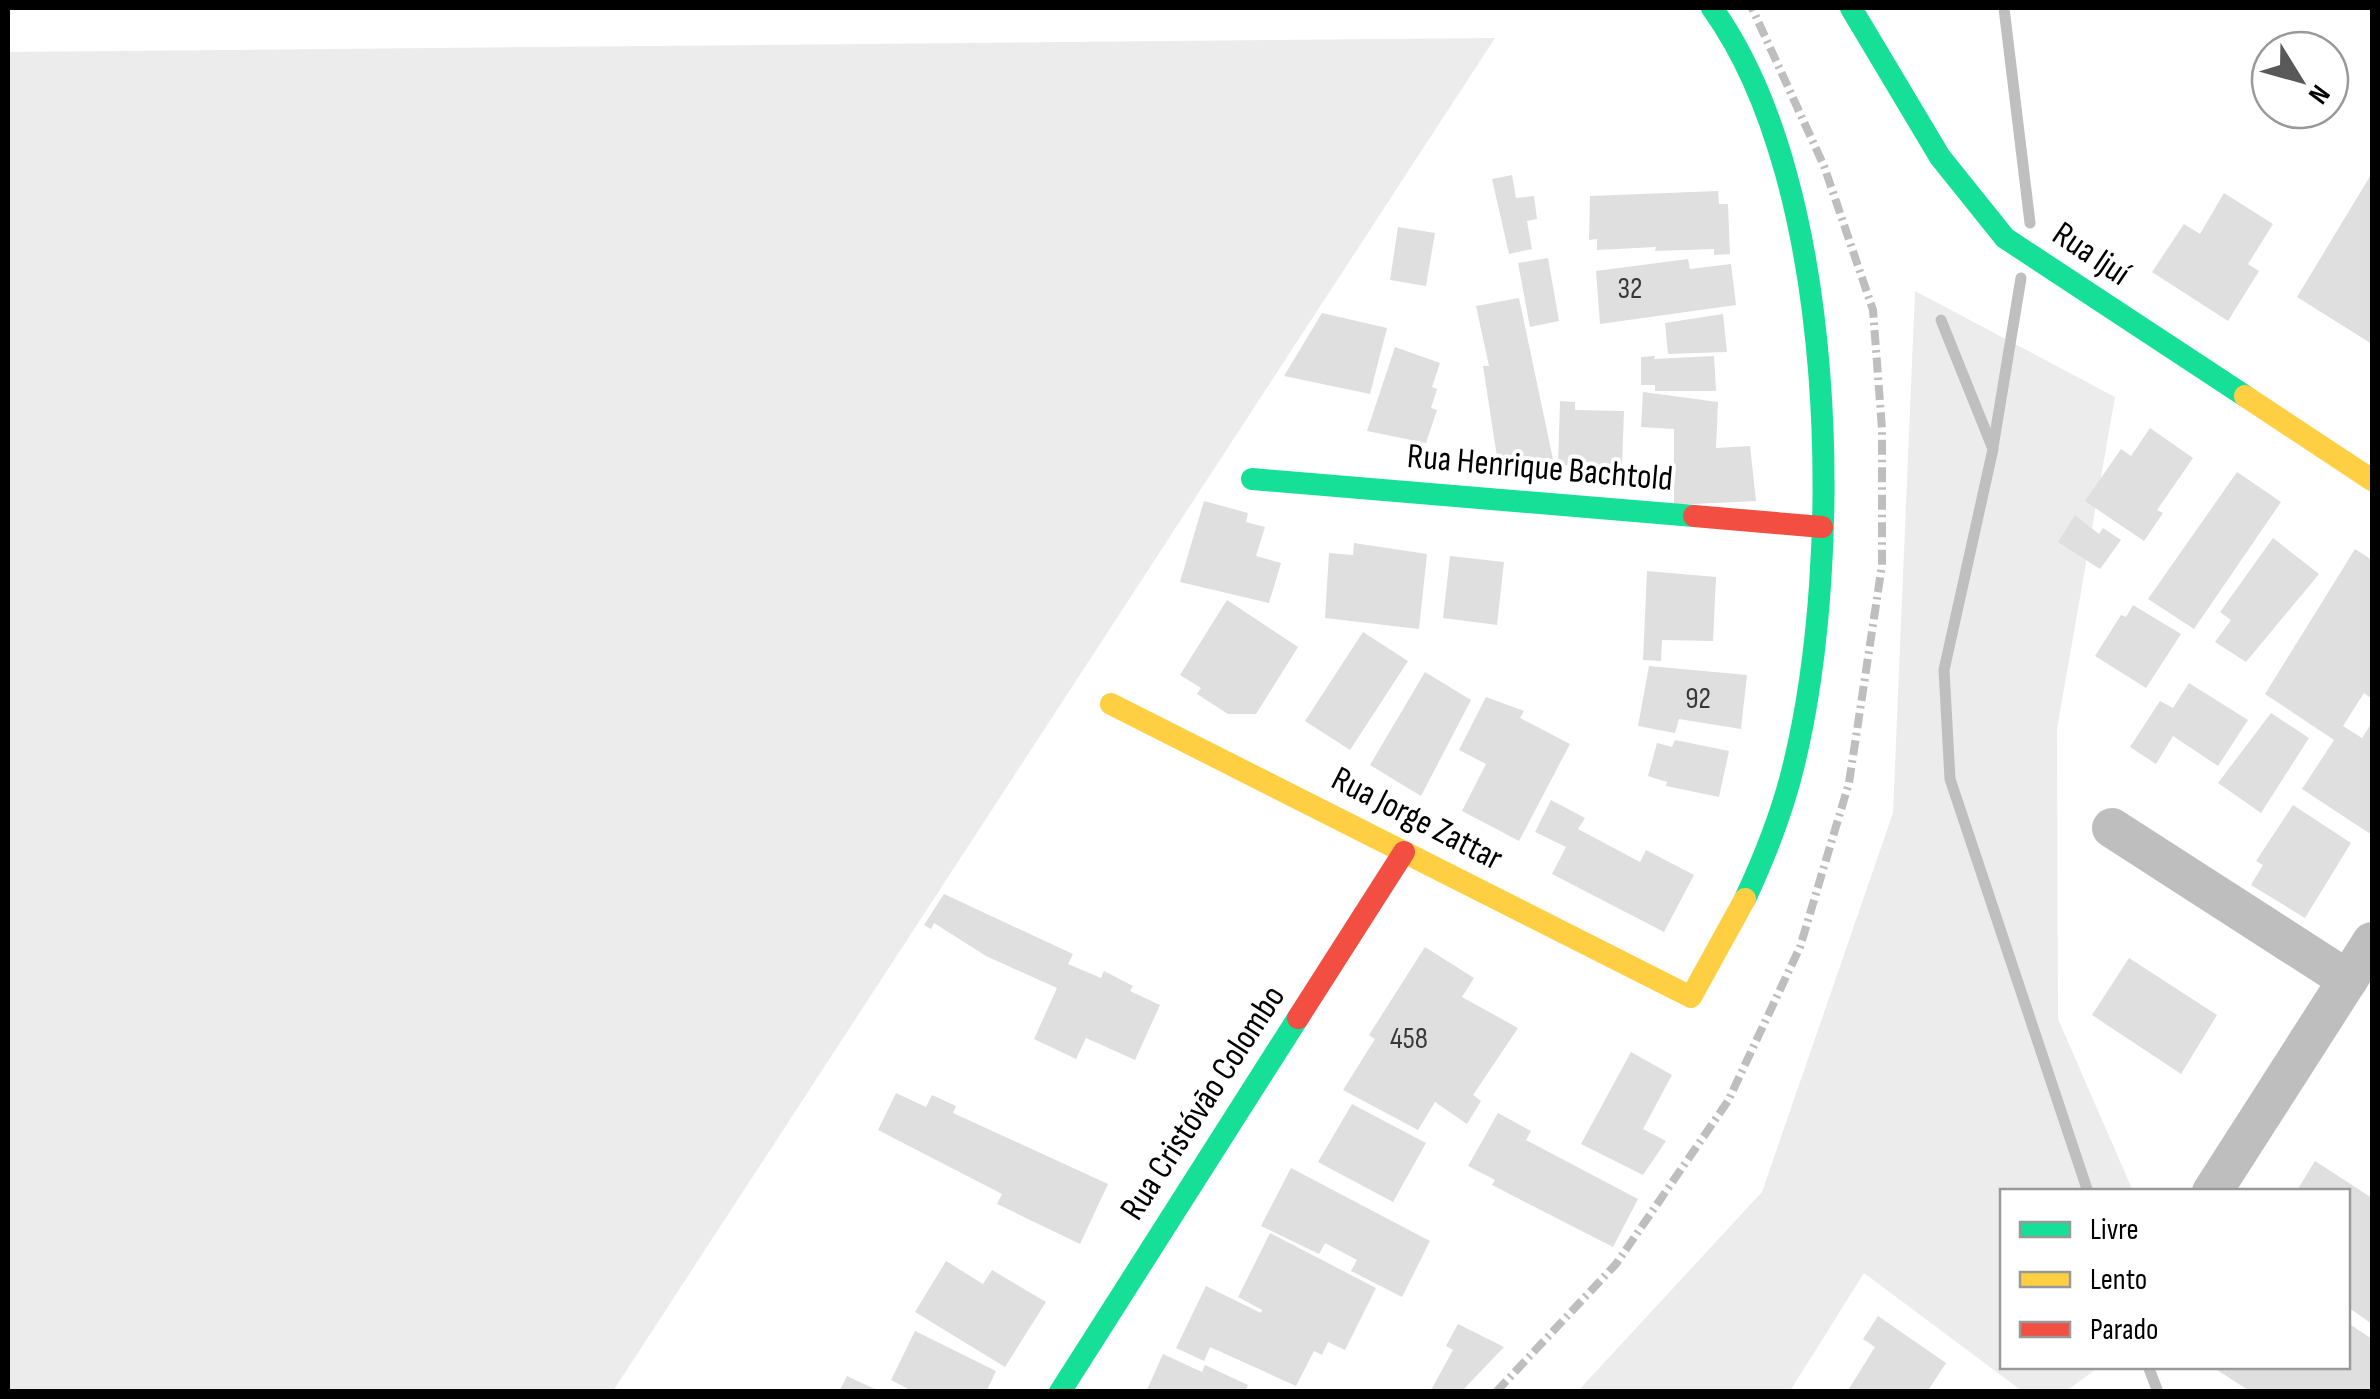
<svg xmlns="http://www.w3.org/2000/svg" width="2380" height="1399" font-family="'Sofia Sans Condensed',sans-serif">
<style>
.green{fill:#ececec}
.lines{fill:none;stroke-linecap:round;stroke-linejoin:round}
.stream{stroke:#bfbfbf;stroke-width:11}
.building{fill:#dfdfdf}
.street{stroke:#bebebe;stroke-width:40}
.fast{stroke:#16e098;stroke-width:22}
.slow{stroke:#ffcf43;stroke-width:22}
.jam{stroke:#f24e42;stroke-width:22}
.rail{stroke:#bebebe;stroke-width:8;stroke-dasharray:15 5 2.5 5;stroke-linecap:butt}
.labels{text-anchor:middle;dominant-baseline:central;stroke-width:8;stroke-linejoin:round;paint-order:stroke}
.number-label{font-size:30px;fill:#383838}
.street-label{font-size:35px;fill:#000;stroke:#fff}
</style>
<rect width="100%" height="100%" fill="#fff"/>
<!-- green -->
<g class="green">
<polygon points="1495,38 613,1391 8,1391 8,52"/>
<polygon points="1915,291 2115,397 2057,729 2058,1019 2133,1191 2002,1192 2002,1366 2099,1367 2066,1391 2022,1391 1864,1273 1790,1391 1577,1392 1762,1192 1893,813"/>
</g>
<g class="lines">
<!-- stream -->
<g class="stream">
<polyline points="2004,8 2030,223"/>
<polyline points="1941,320 1993,449 1944,670 1950,779 2088,1192"/>
<polyline points="1993,447 2021,278"/>
<polyline points="2148,1366 2158,1392"/>
</g>
</g>
<!-- building -->
<g class="building">
<polygon points="2372,173 2372,344 2297,297"/>
<polygon points="1512,175 1516,198 1534,196 1537,219 1527,221 1532,249 1509,254 1492,179"/>
<polygon points="1718,191 1719,204 1728,204 1730,254 1714,255 1714,249 1655,251 1656,247 1597,250 1597,239 1589,240 1590,196"/>
<polygon points="2224,193 2273,224 2248,264 2259,271 2228,321 2152,272 2184,224 2200,234"/>
<polygon points="1398,227 1435,233 1426,286 1390,280"/>
<polygon points="1548,258 1559,321 1530,327 1518,263"/>
<polygon points="1688,259 1690,269 1731,264 1736,305 1600,324 1596,271"/>
<polygon points="1519,298 1553,459 1499,470 1483,366 1489,366 1476,306"/>
<polygon points="1322,313 1387,328 1370,394 1284,376"/>
<polygon points="1723,314 1727,352 1668,354 1665,323"/>
<polygon points="1395,347 1440,363 1432,387 1437,389 1431,408 1437,410 1426,443 1367,431"/>
<polygon points="1655,356 1654,359 1714,356 1716,391 1655,391 1655,385 1641,385 1641,357"/>
<polygon points="1643,392 1718,402 1716,448 1750,446 1756,501 1674,505 1674,429 1641,427"/>
<polygon points="1560,401 1575,402 1575,410 1624,411 1622,467 1558,465"/>
<polygon points="2150,428 2193,458 2157,510 2163,513 2144,541 2085,501 2121,449 2131,456"/>
<polygon points="2237,472 2281,502 2194,629 2148,599"/>
<polygon points="1204,501 1248,513 1246,522 1265,527 1256,556 1281,563 1269,603 1180,582"/>
<polygon points="2075,515 2099,534 2103,528 2121,540 2100,569 2058,542"/>
<polygon points="2273,538 2319,574 2246,662 2215,642 2231,620 2220,612"/>
<polygon points="1354,543 1427,554 1419,629 1325,618 1329,553 1353,555"/>
<polygon points="2355,549 2372,560 2372,699 2364,693 2343,726 2362,738 2372,722 2372,835 2302,789 2334,740 2265,694"/>
<polygon points="1450,556 1504,562 1497,625 1443,618"/>
<polygon points="1647,571 1716,577 1713,641 1662,640 1661,661 1643,660"/>
<polygon points="1227,600 1298,647 1256,714 1228,714 1197,694 1201,688 1180,675"/>
<polygon points="2133,605 2181,634 2146,688 2095,656 2121,615 2126,617"/>
<polygon points="1363,632 1408,661 1350,750 1305,721"/>
<polygon points="1649,666 1747,675 1741,729 1679,719 1675,733 1638,726"/>
<polygon points="1425,672 1471,700 1421,796 1370,765"/>
<polygon points="2189,683 2248,720 2218,766 2173,736 2156,764 2130,747 2160,701 2173,708"/>
<polygon points="1486,697 1524,711 1520,718 1570,744 1519,841 1462,811 1486,764 1459,750"/>
<polygon points="2271,713 2309,738 2261,813 2218,783"/>
<polygon points="1675,740 1729,751 1719,797 1666,786 1667,782 1648,776 1657,743 1672,747"/>
<polygon points="1551,800 1585,818 1578,829 1640,862 1646,850 1694,875 1664,932 1552,874 1566,847 1535,832"/>
<polygon points="2293,805 2351,843 2305,918 2251,885 2263,865 2256,861"/>
<polygon points="944,894 1073,954 1068,964 1101,978 1104,971 1133,986 1130,991 1160,1005 1135,1060 1086,1038 1076,1059 1034,1039 1057,988 986,956 934,923 931,929 924,925"/>
<polygon points="1425,947 1474,978 1462,997 1518,1028 1473,1095 1481,1101 1467,1124 1435,1102 1418,1130 1343,1090 1375,1039 1369,1035"/>
<polygon points="2129,958 2217,1015 2181,1074 2092,1015"/>
<polygon points="1631,1052 1672,1075 1643,1129 1666,1141 1643,1175 1581,1144"/>
<polygon points="896,1093 926,1107 932,1095 956,1106 953,1113 1108,1184 1080,1244 997,1204 1002,1194 878,1130"/>
<polygon points="1352,1104 1426,1143 1393,1202 1318,1162"/>
<polygon points="1498,1113 1531,1131 1526,1140 1638,1199 1613,1247 1492,1185 1495,1180 1468,1166"/>
<polygon points="2315,1161 2372,1198 2372,1324 2348,1307 2348,1192 2296,1192"/>
<polygon points="1291,1168 1430,1241 1402,1297 1351,1271 1357,1260 1325,1243 1319,1254 1261,1226"/>
<polygon points="1270,1233 1376,1288 1345,1350 1328,1342 1322,1355 1314,1351 1296,1386 1210,1347 1204,1361 1176,1348 1206,1286 1261,1313 1262,1310 1238,1297"/>
<polygon points="946,1261 983,1284 992,1270 1046,1302 1005,1367 915,1312"/>
<polygon points="1878,1316 1946,1363 1927,1392 1847,1392 1875,1347 1863,1339"/>
<polygon points="2348,1323 2372,1339 2372,1392 2251,1392 2211,1366 2348,1366"/>
<polygon points="1458,1324 1504,1347 1461,1392 1430,1392 1453,1350 1446,1346"/>
<polygon points="915,1331 996,1371 986,1392 914,1392 891,1380"/>
<polygon points="1163,1354 1202,1372 1205,1365 1248,1385 1245,1392 1146,1392"/>
<polygon points="847,1376 881,1392 839,1392"/>
</g>
<g class="lines">
<!-- street -->
<g class="street">
<polyline points="2112,828 2348,980"/>
<polyline points="2212,1192 2372,942"/>
</g>
<!-- fast -->
<g class="fast">
<path d="M1712,8C1839,184 1844,558 1794,764C1783,811 1765,856 1745,899"/>
<polyline points="1851,8 1940,157 2005,238 2245,396"/>
<polyline points="1252,479 1694,516"/>
<polyline points="1060,1392 1298,1018"/>
</g>
<!-- slow -->
<g class="slow">
<polyline points="2245,396 2372,480"/>
<polyline points="1111,704 1691,997 1745,899"/>
</g>
<!-- jam -->
<g class="jam">
<polyline points="1694,516 1822,527"/>
<polyline points="1298,1018 1404,852"/>
</g>
<!-- rail -->
<polyline class="rail" points="1496,1392 1616,1264 1728,1101 1800,947 1849,783 1882,565 1882,429 1873,310 1824,166 1752,8"/>
</g>
<g class="labels">
<!-- number labels -->
<g class="number-label">
<text x="1630" y="289">32</text>
<text x="1698" y="699">92</text>
<text x="1409" y="1039">458</text>
</g>
<!-- street labels -->
<g class="street-label">
<text transform="translate(2091 254) rotate(34)">Rua Ijuí</text>
<text transform="translate(1540 468) rotate(5)">Rua Henrique Bachtold</text>
<text transform="translate(1417 819) rotate(27)">Rua Jorge Zattar</text>
<text transform="translate(1203 1103) rotate(-57)">Rua Cristóvão Colombo</text>
</g>
</g>
<!-- border -->
<rect width="2380" height="1399" fill="none" stroke="#000000" stroke-width="20"/>
<!-- legend -->
<rect x="2000" y="1189" width="350" height="180" fill="#ffffff" stroke="#999999" stroke-width="2.5"/>
<rect x="2020" y="1222" width="50" height="15" fill="#16e098" stroke="#999999" stroke-width="2.5"/>
<text x="2090" y="1239" font-size="30" fill="#000000">Livre</text>
<rect x="2020" y="1272" width="50" height="15" fill="#ffcf43" stroke="#999999" stroke-width="2.5"/>
<text x="2090" y="1289" font-size="30" fill="#000000">Lento</text>
<rect x="2020" y="1322" width="50" height="15" fill="#f24e42" stroke="#999999" stroke-width="2.5"/>
<text x="2090" y="1339" font-size="30" fill="#000000">Parado</text>
<!-- north arrow -->
<g transform="translate(2300 80) rotate(127)"><circle r="48" fill="#ffffff" stroke="#999999" stroke-width="2.5"/>
<path d="M0-8L18 38L0 25L-18 38Z" fill="#595959"/>
<text y="-15" font-size="28" font-weight="bold" text-anchor="middle" fill="#000000">N</text>
</g>
</svg>
